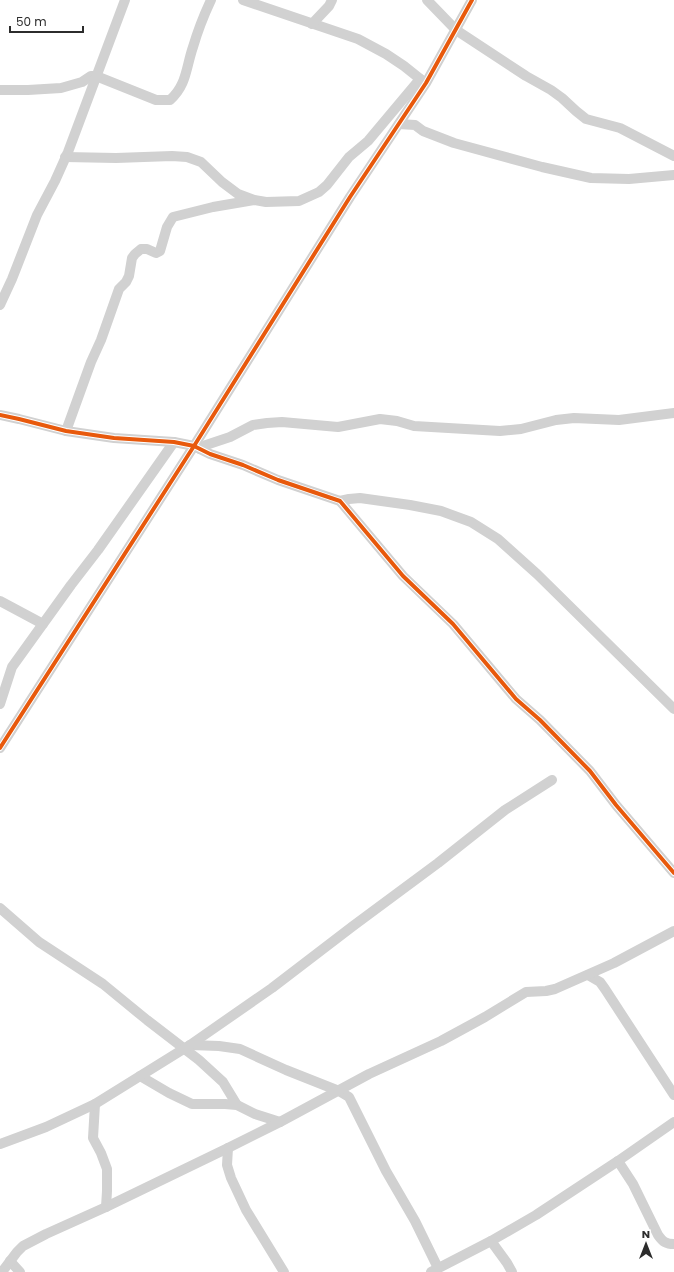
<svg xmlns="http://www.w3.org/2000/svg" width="674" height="1272" font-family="Poppins,sans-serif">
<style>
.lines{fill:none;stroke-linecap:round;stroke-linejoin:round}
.minor{stroke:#d1d1d1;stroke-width:10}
.cycleway-casing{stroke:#fff;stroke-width:6}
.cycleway{stroke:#e8590c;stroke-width:4}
</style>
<rect width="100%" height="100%" fill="#fff"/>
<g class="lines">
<!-- minor -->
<g class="minor">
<polyline points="243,0 358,39 386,54 404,66 424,82"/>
<polyline points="427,0 456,30 526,76 551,90 562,98 576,111 586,119 620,128 674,156"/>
<polyline points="312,24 329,6 332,0"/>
<path d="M0,90H28L61,88L82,82L91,76H96L156,100H170C187,85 186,67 193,47C198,30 204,15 211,0"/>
<polyline points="399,124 415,125 423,131 454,143 542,167 591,178 629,179 674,175"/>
<polyline points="65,157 116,158 172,156 187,157 201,162 222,182 238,194 254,200 266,202 299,201 319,192 327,185 349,157 368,141 420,79"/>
<polyline points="0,305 12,279 37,215 55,181 68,152 125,0"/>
<polyline points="0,415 19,419 66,431 114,438 174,442 194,446 210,454 243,465 278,480 340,501 403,576 453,624 516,699 540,720 590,771 616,805 674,873"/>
<polyline points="66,431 91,362 101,340 119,289 126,282 129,276 132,258 135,254 141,249 147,249 156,253 160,251 167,227 173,217 213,207 254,200"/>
<polyline points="200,449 206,445 230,437 253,425 267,423 282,422 338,427 380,419 397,421 414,426 500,431 521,429 556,420 574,418 619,420 674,413"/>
<polyline points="340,501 349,499 360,498 410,505 441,511 471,522 498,539 537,574 674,709"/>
<polyline points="0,601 43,624"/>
<polyline points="0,704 12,667 71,585 98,550 174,442"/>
<polyline points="0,748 194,446 350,197 426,83 472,0"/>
<polyline points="0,908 39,942 103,984 147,1020 199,1060 223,1082 237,1105"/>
<polyline points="588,975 600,982 605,989 674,1095"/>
<polyline points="190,1045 219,1046 240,1049 286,1070 339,1091 349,1097 386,1171 415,1221 438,1268"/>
<polyline points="140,1076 169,1093 192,1104 225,1104 237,1105 255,1114 280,1122"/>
<polyline points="95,1104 93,1138 101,1153 107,1169 107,1191 106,1207"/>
<polyline points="0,1144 46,1127 95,1104 190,1045 272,988 353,926 438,863 505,810 552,780"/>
<polyline points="228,1148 227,1165 231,1178 246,1210 284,1272"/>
<path d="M618,1161L633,1184L658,1235C663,1242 666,1244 674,1244"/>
<polyline points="491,1241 507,1263 512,1272"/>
<polyline points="10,1261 20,1272"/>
<polyline points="2,1272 17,1252 23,1246 46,1234 106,1207 228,1148 280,1122 369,1074 441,1041 485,1017 526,992 546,991 555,989 614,963 674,931"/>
<polyline points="431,1272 491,1241 536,1215 618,1161 674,1122"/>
</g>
<!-- cycleway casing -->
<g class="cycleway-casing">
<g id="cycleway">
<polyline points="0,415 19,419 66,431 114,438 174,442 194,446 210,454 243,465 278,480 340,501 403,576 453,624 516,699 540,720 590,771 616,805 674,873"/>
<polyline points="0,748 194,446 350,197 426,83 472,0"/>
</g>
</g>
<!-- cycleway -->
<use href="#cycleway" class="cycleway"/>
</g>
<!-- north arrow -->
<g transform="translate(646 1244)" stroke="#ffffff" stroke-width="3" paint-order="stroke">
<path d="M0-3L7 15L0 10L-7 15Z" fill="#2c2c2c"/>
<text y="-6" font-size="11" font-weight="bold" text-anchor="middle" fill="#2c2c2c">N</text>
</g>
<!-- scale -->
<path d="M10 26v6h73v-6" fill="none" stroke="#2c2c2c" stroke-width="2"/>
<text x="16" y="26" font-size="12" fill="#2c2c2c" stroke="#ffffff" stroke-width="3" paint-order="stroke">50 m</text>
</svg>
